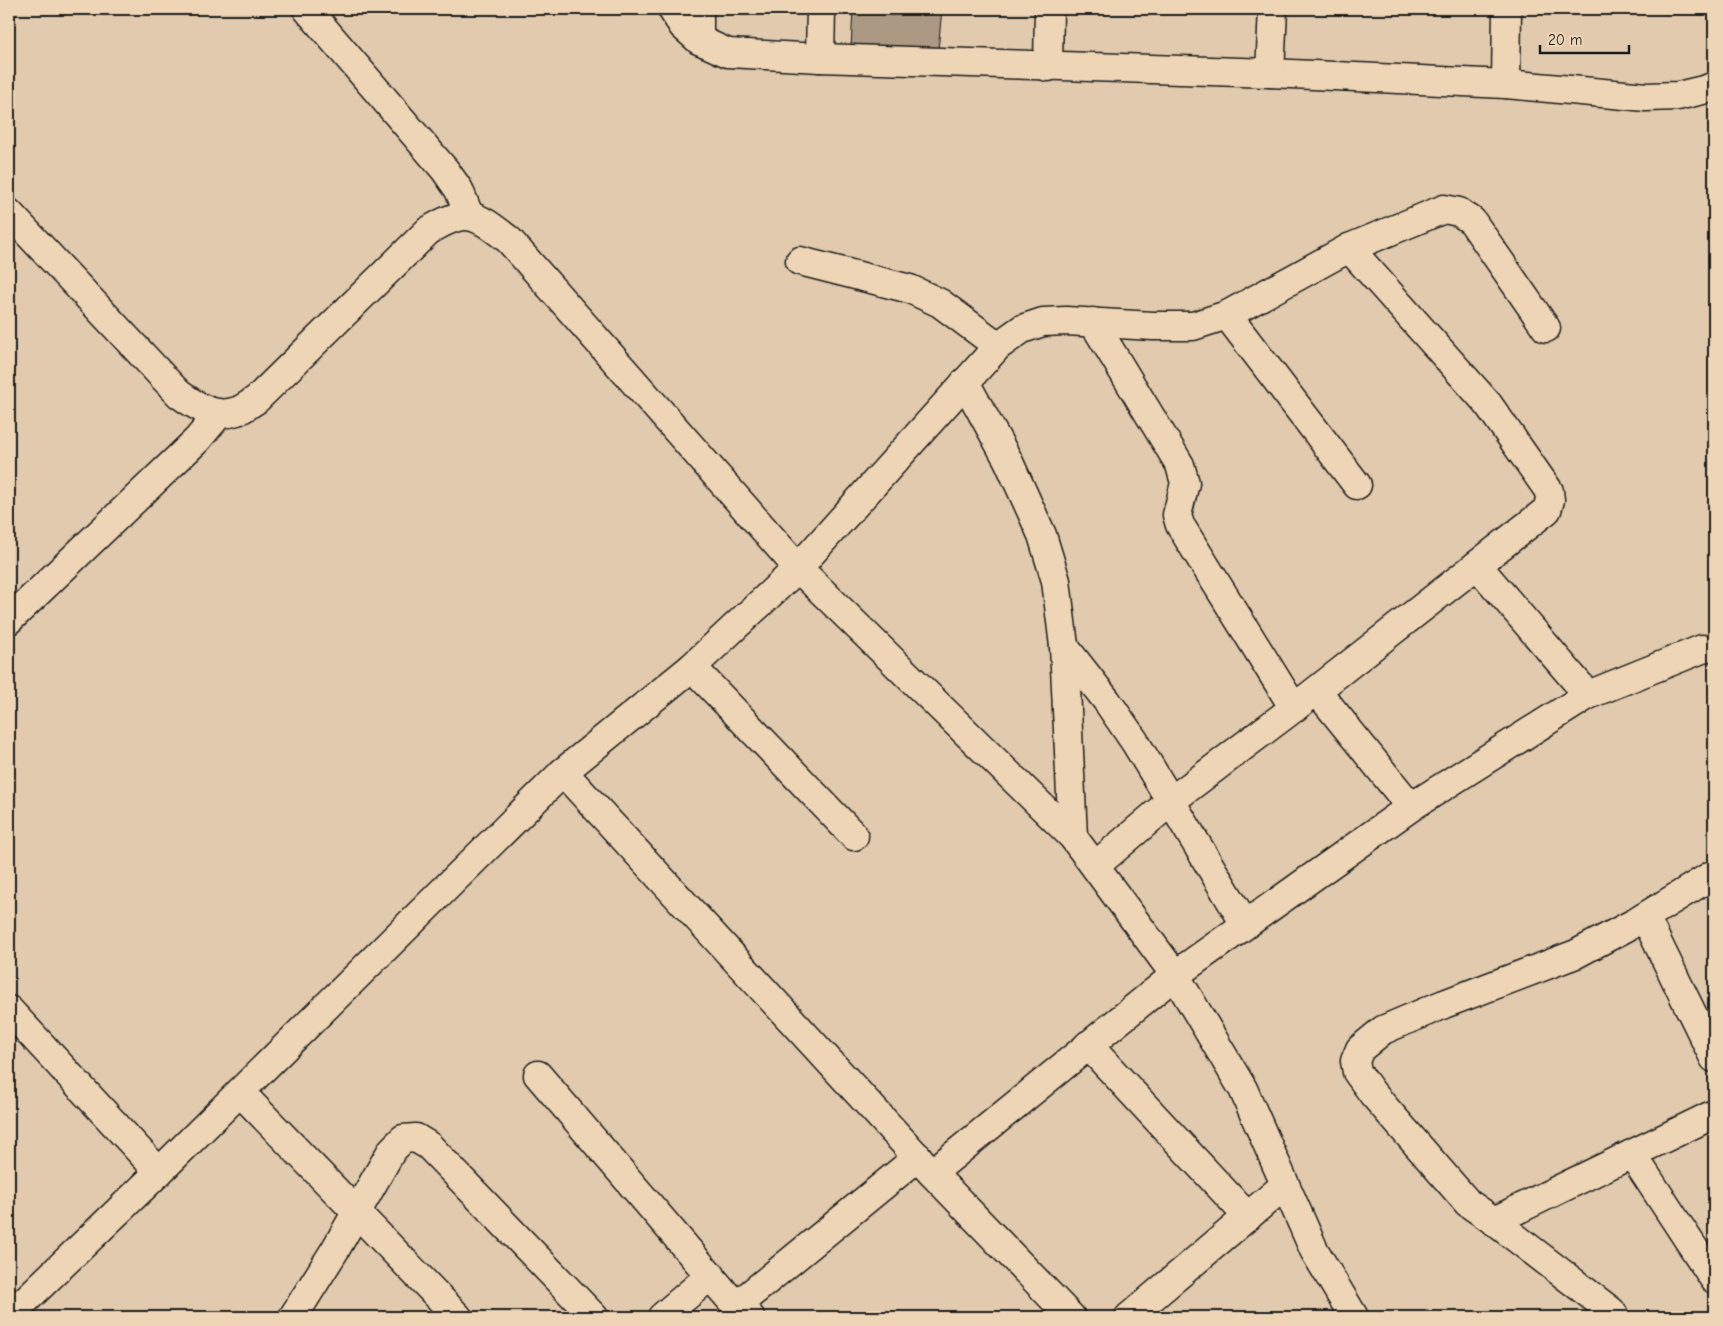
<svg xmlns="http://www.w3.org/2000/svg" width="1723" height="1326" font-family="'Comic Neue',sans-serif">
<style>
.building{fill:#ab9984;stroke:#1c1c1c}
.lines{fill:none;stroke-linecap:round;stroke-linejoin:round}
.minor-casing{stroke:#1c1c1c;stroke-width:31}
.minor{stroke:#eed5b6;stroke-width:28}
</style>
<rect width="100%" height="100%" fill="#e1caad"/>
<filter id="ink" filterUnits="userSpaceOnUse"><feTurbulence type="fractalNoise" baseFrequency=".02" numOctaves="2"/><feDisplacementMap in="SourceGraphic" scale="10" xChannelSelector="R" yChannelSelector="G"/><feConvolveMatrix kernelMatrix="1 2 1 2 8 2 1 2 1" color-interpolation-filters="sRGB"/></filter>
<g filter="url(#ink)">
<!-- building -->
<polygon class="building" points="853,9 942,9 938,50 851,48"/>
<g class="lines">
<!-- minor casing -->
<g class="minor-casing">
<g id="minor">
<polyline points="307,9 445,170 459,190 469,215"/>
<polyline points="672,9 683,26 699,40 728,53 820,58 1270,73 1506,84 1646,97 1678,96 1707,89 1714,86"/>
<polyline points="699,9 699,40"/>
<polyline points="820,58 821,9"/>
<polyline points="1048,67 1049,9"/>
<polyline points="1270,73 1273,9"/>
<polyline points="1506,84 1507,9"/>
<path d="M9,213L179,394C196,406 215,419 237,411C244,409 251,403 257,399L428,231C467,207 474,213 509,240L798,568L1073,837L1175,975L1243,1089L1314,1250L1354,1317"/>
<polyline points="800,261 910,289 940,303 998,346"/>
<polyline points="1227,315 1357,485"/>
<polyline points="1093,322 1180,465 1185,483 1177,515 1180,525 1294,708"/>
<polyline points="965,382 1008,460 1042,535 1056,581 1064,646 1073,837"/>
<polyline points="1477,565 1588,695"/>
<polyline points="9,620 197,440 219,414"/>
<polyline points="1064,646 1107,701 1135,742 1245,924"/>
<polyline points="692,667 854,836"/>
<polyline points="1317,691 1411,807"/>
<polyline points="563,772 932,1173 1071,1317"/>
<polyline points="1095,866 1171,801 1294,708 1547,510 1550,500 1549,491 1488,404 1349,248"/>
<polyline points="1645,917 1714,1058"/>
<polyline points="9,1010 159,1172"/>
<polyline points="1088,1045 1248,1217"/>
<polyline points="538,1075 736,1306 750,1317"/>
<polyline points="240,1092 458,1317"/>
<polyline points="1632,1154 1714,1279"/>
<polyline points="932,1173 1175,975 1411,807 1588,695 1702,649"/>
<polyline points="1494,1221 1714,1114"/>
<polyline points="736,1306 918,1157"/>
<polyline points="9,1316 159,1172 563,772 692,667 798,568 998,346 1022,329 1043,322 1066,321 1153,326 1193,326 1227,315 1349,248 1444,209 1459,212 1472,221 1546,328"/>
<polyline points="293,1317 335,1250 392,1150 403,1139 416,1138 429,1146 594,1317"/>
<polyline points="662,1317 711,1275"/>
<polyline points="1129,1317 1285,1185"/>
<polyline points="1615,1317 1611,1311 1494,1221 1468,1203 1373,1094 1357,1072 1355,1061 1360,1049 1383,1030 1444,1004 1576,954 1638,921 1714,874"/>
</g>
</g>
<!-- minor -->
<use href="#minor" class="minor"/>
</g>
</g>
<!-- margin -->
<rect width="1723" height="1326" fill="none" stroke="#eed5b6" stroke-width="30"/>
<rect x="15" y="15" width="1693" height="1296" fill="none" stroke="#1c1c1c" stroke-width="2" filter="url(#ink)"/>
<!-- scale -->
<path d="M1540 45v8h89v-8" fill="none" stroke="#1c1c1c" stroke-width="2.5"/>
<text x="1548" y="45" font-size="15" fill="#1c1c1c" stroke="#eed5b6" stroke-width="4" paint-order="stroke">20 m</text>
</svg>
